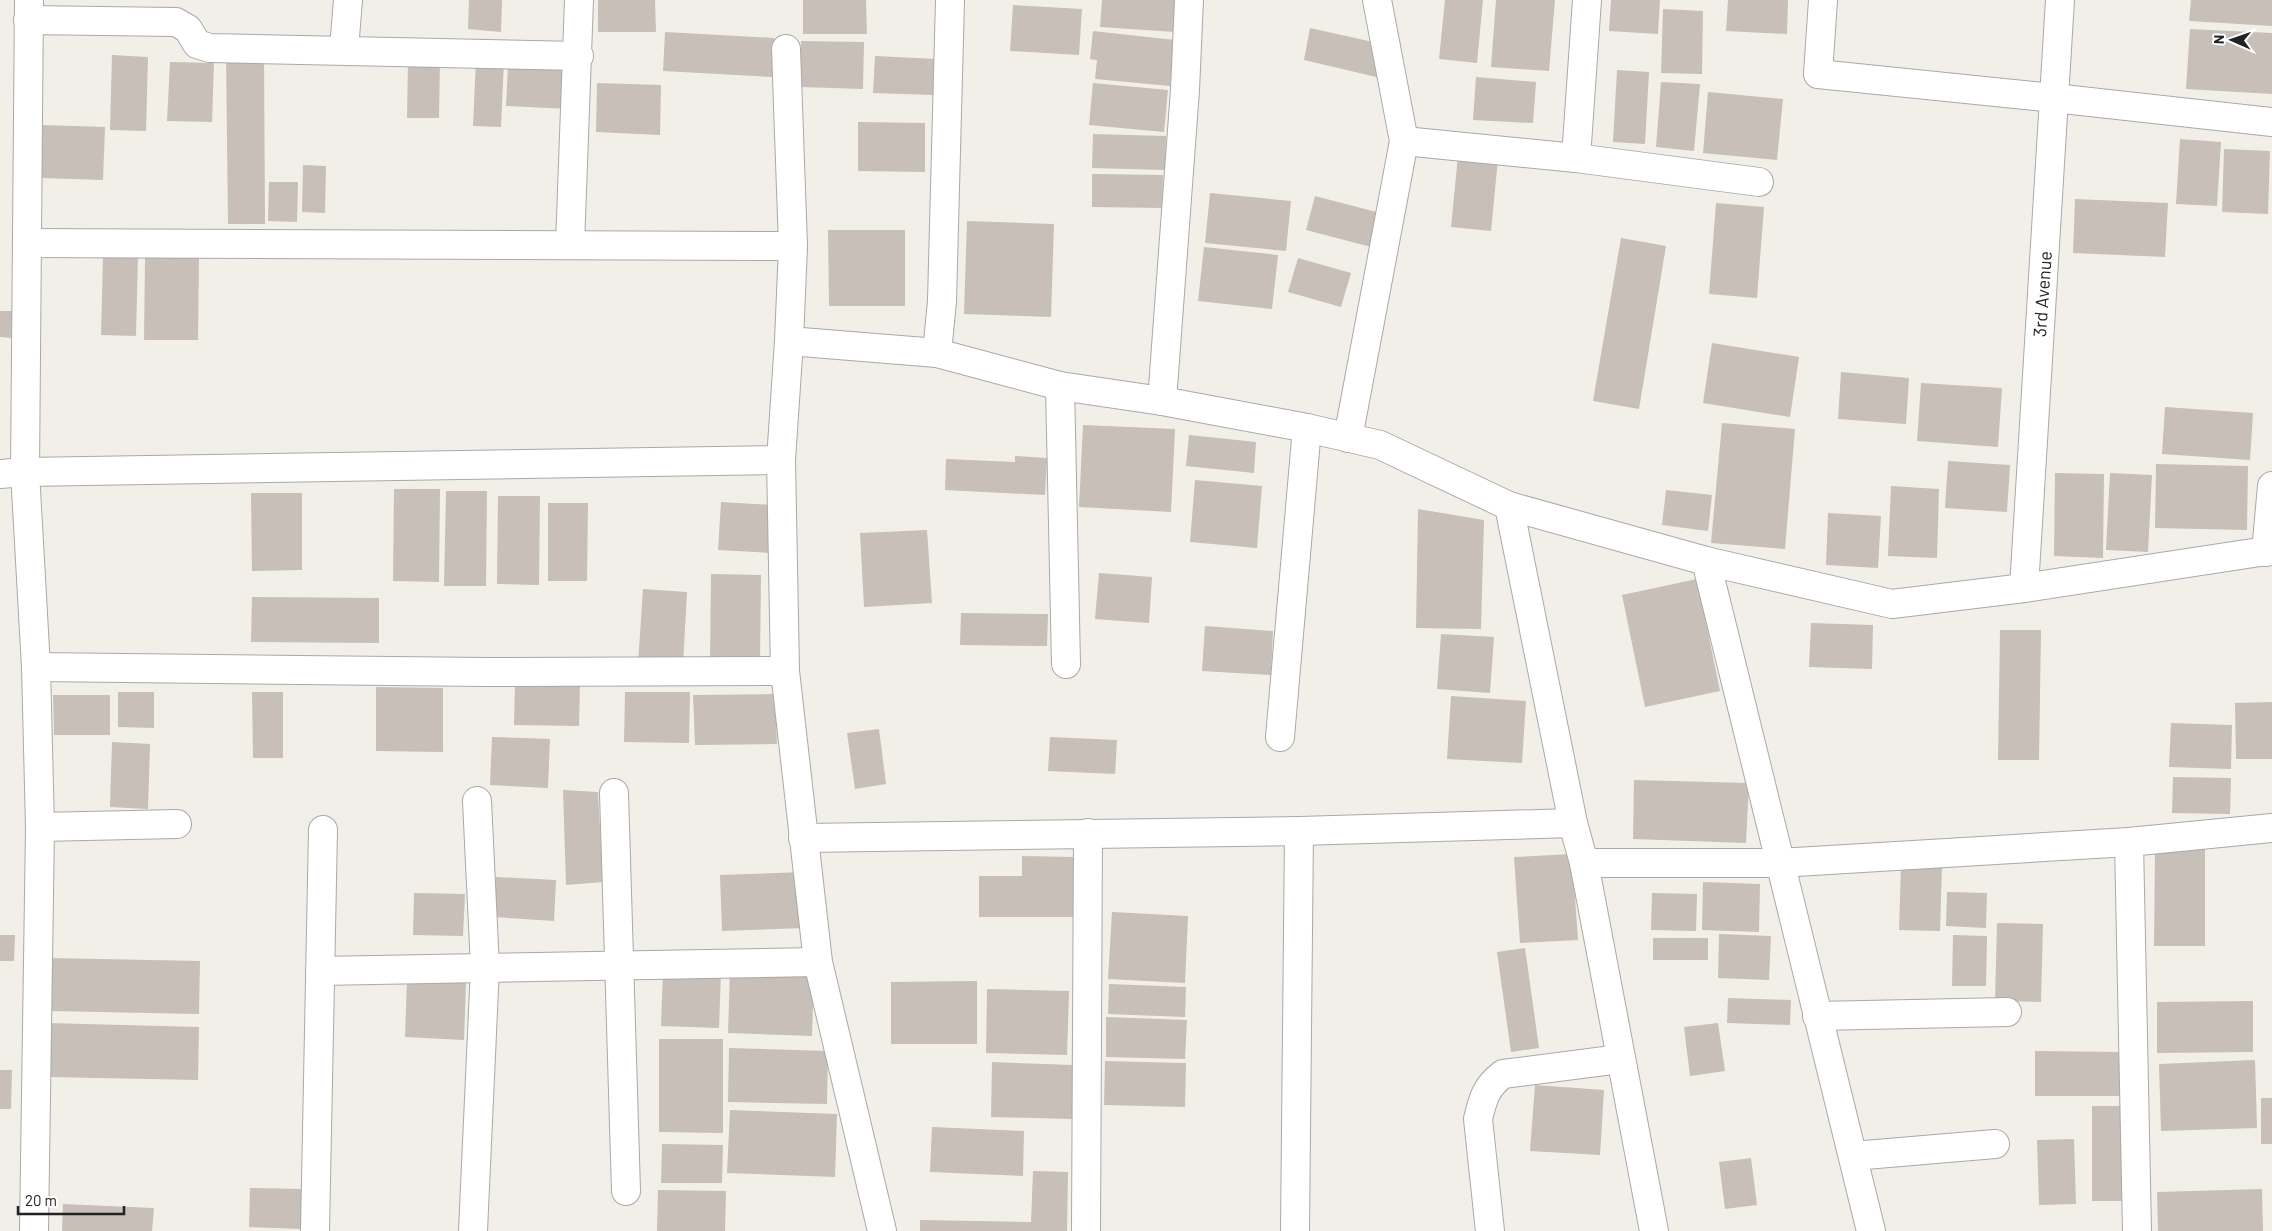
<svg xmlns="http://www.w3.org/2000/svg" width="2272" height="1231" font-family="Barlow,sans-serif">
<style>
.building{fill:#c7bfb8}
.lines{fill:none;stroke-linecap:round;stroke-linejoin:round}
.minor-casing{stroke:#a9a9a9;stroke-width:30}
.tertiary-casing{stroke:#a9a9a9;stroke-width:30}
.minor{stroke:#fff;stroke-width:28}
.tertiary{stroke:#fff;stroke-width:28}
.labels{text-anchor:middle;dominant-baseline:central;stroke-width:4;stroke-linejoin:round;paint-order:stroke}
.street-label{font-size:18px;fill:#222;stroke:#fff}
</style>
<rect width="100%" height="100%" fill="#f2efe9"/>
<!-- building -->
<g class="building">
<polygon points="469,0 502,0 501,32 468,29"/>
<polygon points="598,0 655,0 656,32 598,32"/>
<polygon points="803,0 866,0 867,34 803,34"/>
<polygon points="1102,0 1177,0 1175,32 1100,27"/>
<polygon points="1445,0 1483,0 1477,63 1439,59"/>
<polygon points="1496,0 1555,0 1549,71 1491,67"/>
<polygon points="1611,0 1660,0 1658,34 1609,31"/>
<polygon points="1728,0 1788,0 1787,34 1726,31"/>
<polygon points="2191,0 2272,0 2272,26 2189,21"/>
<polygon points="1013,5 1082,9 1079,55 1010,51"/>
<polygon points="1663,9 1703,11 1702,74 1661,73"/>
<polygon points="1310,28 1382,44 1389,80 1304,60"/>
<polygon points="2190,29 2272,33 2272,94 2186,89"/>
<polygon points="1093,31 1175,40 1170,86 1095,79 1097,60 1090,59"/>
<polygon points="665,32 774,38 772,77 663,71"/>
<polygon points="801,41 864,42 863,89 800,87"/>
<polygon points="226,53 264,53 265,224 228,224"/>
<polygon points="112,55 148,57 146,131 110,130"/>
<polygon points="875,56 937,59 935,95 873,93"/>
<polygon points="408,60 440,62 439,118 407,118"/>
<polygon points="476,60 504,61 501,127 473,126"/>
<polygon points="170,62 214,63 212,122 167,121"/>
<polygon points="508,66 571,70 569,109 506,106"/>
<polygon points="1617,70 1649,72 1645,144 1613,142"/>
<polygon points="1476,77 1536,82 1533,123 1473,120"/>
<polygon points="1661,82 1700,84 1694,151 1656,147"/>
<polygon points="597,83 661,85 660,135 596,132"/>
<polygon points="1093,83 1168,90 1164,132 1089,125"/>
<polygon points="1708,92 1783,99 1777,160 1703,153"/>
<polygon points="858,122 925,123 925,172 858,171"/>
<polygon points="43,125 105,127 103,180 41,178"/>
<polygon points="1093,134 1166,136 1165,170 1092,168"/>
<polygon points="2180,139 2221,142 2217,206 2176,204"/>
<polygon points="2224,149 2270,151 2268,214 2222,212"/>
<polygon points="1458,156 1498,159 1491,231 1451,227"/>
<polygon points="303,165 326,166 325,213 302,212"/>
<polygon points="1092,174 1163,175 1162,208 1092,207"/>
<polygon points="269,182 298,182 297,222 268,221"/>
<polygon points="1210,193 1291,201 1286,251 1205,243"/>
<polygon points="1315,196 1384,214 1375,248 1306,230"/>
<polygon points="2075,199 2168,203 2165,257 2073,253"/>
<polygon points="1716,203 1764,207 1757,298 1709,294"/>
<polygon points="967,221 1054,224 1051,317 964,314"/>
<polygon points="828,230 905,230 905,306 829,306"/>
<polygon points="1621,238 1666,246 1639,409 1593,401"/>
<polygon points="1204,247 1278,255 1272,309 1198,301"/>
<polygon points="103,255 138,256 136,336 101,335"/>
<polygon points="145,257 199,258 198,340 144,340"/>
<polygon points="1298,258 1351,273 1341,307 1288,292"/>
<polygon points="0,311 12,311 11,338 0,337"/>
<polygon points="1712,343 1799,357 1790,417 1703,403"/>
<polygon points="1841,372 1909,378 1906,424 1838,419"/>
<polygon points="1921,383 2002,388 1998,447 1917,441"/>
<polygon points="2165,407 2253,413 2250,460 2162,454"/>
<polygon points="1722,423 1795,429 1785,549 1711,543"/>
<polygon points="1083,425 1175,429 1171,512 1079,507"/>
<polygon points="1189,435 1256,442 1254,473 1186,466"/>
<polygon points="1015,456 1047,458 1045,495 945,490 946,459 1015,462"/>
<polygon points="1948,461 2010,465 2007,512 1945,508"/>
<polygon points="2156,464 2248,466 2247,530 2155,528"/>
<polygon points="2055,473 2104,474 2103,558 2054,556"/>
<polygon points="2110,473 2152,475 2148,552 2106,550"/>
<polygon points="1195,480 1262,486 1257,548 1190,542"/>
<polygon points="1891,486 1939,489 1937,558 1888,556"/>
<polygon points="394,489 440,489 439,582 393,581"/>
<polygon points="1666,490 1712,495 1708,531 1662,525"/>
<polygon points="446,491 487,491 486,586 444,586"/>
<polygon points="251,493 302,493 302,570 252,571"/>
<polygon points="498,496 540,496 539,585 497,584"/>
<polygon points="721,502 774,505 772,553 718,550"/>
<polygon points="548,503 588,503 587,581 548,581"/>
<polygon points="1418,509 1484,520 1481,629 1416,628"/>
<polygon points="1828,513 1881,516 1878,568 1826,565"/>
<polygon points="927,530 932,603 864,607 860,533"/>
<polygon points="1099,573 1152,577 1149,623 1095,619"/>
<polygon points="711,574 761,575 760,662 710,662"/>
<polygon points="1697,579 1720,691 1645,707 1622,595"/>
<polygon points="643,589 687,592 683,665 638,663"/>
<polygon points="252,597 379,598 379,643 251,642"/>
<polygon points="961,613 1048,614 1047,646 960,645"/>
<polygon points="1811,623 1873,625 1872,669 1809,667"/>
<polygon points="1205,626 1273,631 1271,675 1202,671"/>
<polygon points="2000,630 2041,630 2039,760 1998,760"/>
<polygon points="1441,634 1494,637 1490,693 1437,689"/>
<polygon points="515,681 580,682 579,726 514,725"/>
<polygon points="376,687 443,688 443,752 376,751"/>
<polygon points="118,692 154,692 154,728 118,727"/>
<polygon points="252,692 283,692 283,758 253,758"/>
<polygon points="625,692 690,692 689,743 624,742"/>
<polygon points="775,694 777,744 695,745 693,695"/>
<polygon points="53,695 110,695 110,735 54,735"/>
<polygon points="1451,696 1526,701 1522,763 1447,759"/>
<polygon points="2272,702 2272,759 2236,759 2235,703"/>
<polygon points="2171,723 2232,725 2231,769 2169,767"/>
<polygon points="879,729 886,784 855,789 847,733"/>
<polygon points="492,737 550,739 548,788 490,785"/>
<polygon points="1050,737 1117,740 1115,774 1048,771"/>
<polygon points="112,742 150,744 148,809 110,807"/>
<polygon points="2173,777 2231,778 2230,814 2172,813"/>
<polygon points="1634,780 1749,783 1746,843 1633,839"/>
<polygon points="563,790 598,792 603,882 566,885"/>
<polygon points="2155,849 2205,849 2205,946 2154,946"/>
<polygon points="1572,854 1578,940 1520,943 1514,857"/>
<polygon points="1022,856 1074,857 1074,917 979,917 979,876 1022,876"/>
<polygon points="1901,866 1942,867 1940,931 1899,930"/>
<polygon points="802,872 805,928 722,931 720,875"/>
<polygon points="496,877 556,880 554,921 494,917"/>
<polygon points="1703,882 1760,884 1759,932 1702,930"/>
<polygon points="1947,892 1987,893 1986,928 1946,926"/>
<polygon points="414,893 465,894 463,936 413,935"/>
<polygon points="1652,893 1697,894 1696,931 1651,930"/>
<polygon points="1112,912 1188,916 1185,983 1108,979"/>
<polygon points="1997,923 2043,924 2041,1002 1995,1001"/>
<polygon points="1719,934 1771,936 1769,980 1718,978"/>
<polygon points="0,935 15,935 14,961 0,961"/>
<polygon points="1953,935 1987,936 1986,986 1952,986"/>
<rect x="1653" y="938" width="55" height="22"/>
<polygon points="1525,948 1539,1048 1511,1052 1497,952"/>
<polygon points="51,958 200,961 199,1014 51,1011"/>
<polygon points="730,968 814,971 812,1036 728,1033"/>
<polygon points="663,971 721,973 719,1028 661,1026"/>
<polygon points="407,979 466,982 464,1040 405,1037"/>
<polygon points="977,981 977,1044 891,1044 891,982"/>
<polygon points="1109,984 1186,987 1185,1017 1108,1014"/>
<polygon points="987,989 1069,991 1067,1055 986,1053"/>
<polygon points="1728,998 1791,1000 1790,1025 1727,1023"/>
<polygon points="2253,1001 2253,1052 2157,1053 2157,1002"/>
<polygon points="1106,1017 1187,1020 1185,1059 1106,1057"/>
<polygon points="48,1023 199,1027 198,1080 47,1077"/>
<polygon points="1718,1023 1725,1071 1690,1076 1684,1027"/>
<polygon points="659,1039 723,1039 723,1133 659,1132"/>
<polygon points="729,1048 828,1051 827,1104 728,1102"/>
<polygon points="2035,1051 2124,1052 2124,1096 2035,1096"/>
<polygon points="2255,1060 2257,1128 2161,1131 2159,1064"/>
<polygon points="1105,1061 1186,1063 1185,1107 1104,1105"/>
<polygon points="992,1062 1074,1065 1072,1119 991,1117"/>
<polygon points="0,1070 12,1070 11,1109 0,1109"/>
<polygon points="1535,1085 1604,1090 1600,1155 1530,1151"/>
<rect x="2261" y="1098" width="11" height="46"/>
<rect x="2092" y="1106" width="38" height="95"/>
<polygon points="730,1110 837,1114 835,1177 727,1173"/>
<polygon points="932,1127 1024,1131 1023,1176 930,1172"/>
<polygon points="2074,1139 2076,1204 2039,1205 2037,1140"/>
<polygon points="662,1144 723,1145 722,1183 661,1183"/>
<polygon points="1751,1158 1757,1205 1725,1209 1719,1162"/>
<polygon points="1033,1171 1068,1172 1067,1231 920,1231 920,1220 1031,1222"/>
<polygon points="250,1188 302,1189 301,1229 249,1227"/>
<polygon points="2262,1189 2263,1231 2158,1231 2157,1192"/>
<polygon points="658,1190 726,1191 725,1231 657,1231"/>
<polygon points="63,1204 154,1208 152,1231 62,1231"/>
</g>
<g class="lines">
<!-- minor casing -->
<g class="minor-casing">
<g id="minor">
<polyline points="29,0 25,472 36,667 40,827 34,1231"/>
<polyline points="1823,0 1818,74 2054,98 2272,122"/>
<polyline points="28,20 176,22 188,29 197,44 210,48 579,56"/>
<polyline points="344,49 348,0"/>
<polyline points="786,49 793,246 789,341"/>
<polyline points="1404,141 1576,158 1759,182"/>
<polyline points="1576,158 1587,0"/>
<polyline points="27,243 793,246"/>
<polyline points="570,245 579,0"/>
<polyline points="937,353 942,301 950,0"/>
<polyline points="1060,386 1066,664"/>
<polyline points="1162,401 1185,90 1189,0"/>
<polyline points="1348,438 1404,141 1377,0"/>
<polyline points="781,460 785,671 818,962 882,1231"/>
<polyline points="1509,506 1573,823 1584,863 1654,1231"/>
<polyline points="2266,552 2272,486"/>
<polyline points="1706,561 1871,1231"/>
<polyline points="2024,588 2060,0"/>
<polyline points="36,667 485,672 785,671"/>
<polyline points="1280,737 1307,428"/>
<polyline points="614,793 626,1191"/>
<polyline points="40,827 177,824"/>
<polyline points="803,838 1299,831 1573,823"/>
<polyline points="2129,842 2137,1231"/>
<polyline points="1584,863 1779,863 2129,842 2272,828"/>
<polyline points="320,971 818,962"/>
<polyline points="1817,1016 2007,1012"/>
<polyline points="1853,1156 1995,1144"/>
<polyline points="315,1231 323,830"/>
<polyline points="473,1231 485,967 477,801"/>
<polyline points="1086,1231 1088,833"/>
<polyline points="1295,1231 1299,831"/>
<path d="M1490,1231L1478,1119C1483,1098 1486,1087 1503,1074L1620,1059"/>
</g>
</g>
<!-- tertiary casing -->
<g class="tertiary-casing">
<polyline id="tertiary" points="0,474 25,472 781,460 789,341 937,353 1060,386 1162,401 1307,428 1380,445 1509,506 1706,561 1892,604 2024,588 2272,550"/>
</g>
<!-- minor -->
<use href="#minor" class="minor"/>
<!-- tertiary -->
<use href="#tertiary" class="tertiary"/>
</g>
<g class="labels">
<!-- street labels -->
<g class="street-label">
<text transform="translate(2042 294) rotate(-86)">3rd Avenue</text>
</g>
</g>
<!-- north arrow -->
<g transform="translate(2232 40) rotate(272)" stroke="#ffffff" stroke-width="4" paint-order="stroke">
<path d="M0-4L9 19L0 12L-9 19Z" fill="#222222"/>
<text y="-8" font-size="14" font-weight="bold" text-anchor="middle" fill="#222222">N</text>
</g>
<!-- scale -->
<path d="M18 1206v8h106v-8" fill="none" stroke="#222222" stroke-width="2.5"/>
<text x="25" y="1206" font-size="15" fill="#222222" stroke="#ffffff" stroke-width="4" paint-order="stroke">20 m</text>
</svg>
